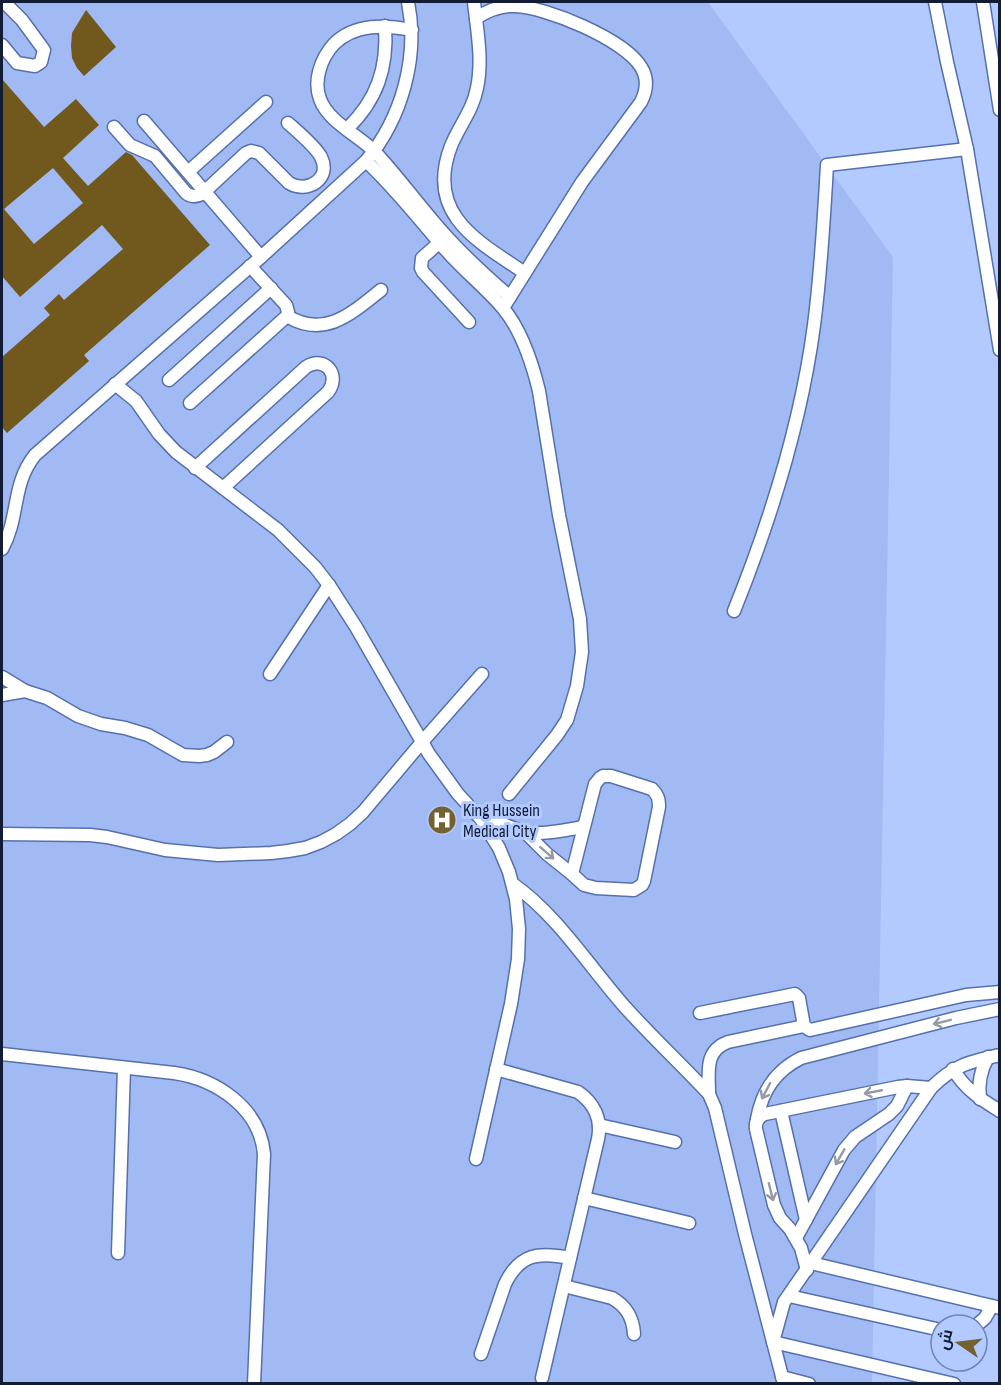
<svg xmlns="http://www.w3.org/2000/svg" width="1001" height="1385" font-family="'Sofia Sans Condensed',Cairo,sans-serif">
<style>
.built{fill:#a1baf3}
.building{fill:#71581c;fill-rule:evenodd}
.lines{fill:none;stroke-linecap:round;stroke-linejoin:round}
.minor-casing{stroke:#5670ad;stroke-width:15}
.minor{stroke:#fff;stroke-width:12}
.oneway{stroke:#9499a4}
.labels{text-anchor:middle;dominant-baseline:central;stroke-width:6;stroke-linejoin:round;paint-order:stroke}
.poi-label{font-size:18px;fill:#121c35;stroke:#b2caff;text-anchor:start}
</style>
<rect width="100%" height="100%" fill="#b2caff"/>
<!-- built -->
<polygon class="built" points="2,2 708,2 893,257 872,1383 2,1384"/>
<!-- building -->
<g class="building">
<polygon points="86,10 116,47 84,76 77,68 72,58 71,46 72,33"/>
<path d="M2,79L44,127L76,99L99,125L63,158L88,186L126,152L132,155L210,245L84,355L89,361L7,433L2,427V357L50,315L44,308L59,294L64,300L123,249L102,225L20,297L2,276ZM53,168L83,203L34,244L4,209Z"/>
</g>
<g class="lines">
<!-- minor casing -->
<g class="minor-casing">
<g id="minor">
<path d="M474,2C477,30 483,60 477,88C473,110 459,126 451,146C425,214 477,241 525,273"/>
<polyline points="935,2 947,62 967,149 1000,350"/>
<polyline points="983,2 1000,110"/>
<path d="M476,18C487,11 501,5 515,6C546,7 624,39 641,67C648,78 647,90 641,102L582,182L503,308"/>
<path d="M412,30C385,25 355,23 334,44C321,58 313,81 320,99C328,122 360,136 376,153C401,180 422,210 447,237C467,259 488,278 510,297"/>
<polyline points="2,45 17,63 35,66 41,62 44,50 22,20 4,2"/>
<polyline points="144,121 261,257"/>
<path d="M114,127L130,145L155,156L186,193C191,197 196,197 202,194L246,153L251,151L259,153L289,183C307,194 332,179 321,157C316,147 297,131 288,123"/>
<path d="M347,129C377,100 388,68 385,26"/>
<path d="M366,161C395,188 419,219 445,249C463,270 485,287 503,308C522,331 532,362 539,391L559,515L580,619L582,652L577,686L567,720L557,735L509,794"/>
<polyline points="188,172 266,102"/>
<polyline points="440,242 422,258 421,268 423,272 469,322"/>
<path d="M287,316C325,339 352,313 381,290"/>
<polyline points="169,380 271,288"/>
<polyline points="115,384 136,401 159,434 176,452 278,530 315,567 329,585 356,627 429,754 458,794 481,819 499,848 509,872 516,899 519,929 518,959 511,1004 476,1159"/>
<polyline points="190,403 287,316 288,312 286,305 250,266"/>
<path d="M195,468L306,367C325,355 341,375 328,392L223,488"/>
<path d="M2,549C20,517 11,485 35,455L261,257L366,161C402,118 419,57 408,2"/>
<path d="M734,611C771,519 801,424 814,325C821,272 824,219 827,165L967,149"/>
<polyline points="270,674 329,585"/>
<polyline points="2,677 25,691 47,698 78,716 101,724 125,728 148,735 183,755 199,756 207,755 214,752 227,742"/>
<polyline points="2,695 25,691"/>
<path d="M603,776H611L652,789C658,795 659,799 659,807L644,881L642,885L634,890L596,888L584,885L572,874L595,784L600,778Z"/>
<path d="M481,819C496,821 508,826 522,831C539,836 566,830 583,827"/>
<polyline points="524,831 547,854 572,874"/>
<polyline points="2,834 90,835 107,837 165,850 218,855 271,853 288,851 305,848 321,842 336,834 350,824 363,812 422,742 482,674"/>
<path d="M513,884C558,916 588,965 625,1007C652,1037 681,1064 709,1094L715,1108L745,1234L784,1384"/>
<polyline points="700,1013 795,994 799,998 804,1026 810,1030 966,995 1000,992"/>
<path d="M2,1054L174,1073C216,1079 260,1108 264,1154L254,1384"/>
<path d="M496,1069L578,1092C594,1103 602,1119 598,1139L542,1378"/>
<path d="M953,1069C965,1089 980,1099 1000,1111"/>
<path d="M709,1094C709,1072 704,1051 728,1042L804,1026"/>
<path d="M980,1099C978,1084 980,1071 988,1057"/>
<polyline points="781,1111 806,1220"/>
<path d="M757,1119C762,1091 775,1071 801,1058L956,1018L1000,1009"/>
<polyline points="599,1125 675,1142"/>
<polyline points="584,1198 689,1223"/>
<polyline points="796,1238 844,1150 855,1137 889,1114 897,1106 907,1086"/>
<polyline points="118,1253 124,1068"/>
<polyline points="811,1263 1000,1308"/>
<path d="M807,1270L801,1248L790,1229L780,1218L774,1205L756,1129C755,1122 758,1117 765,1114L898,1087L907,1086L931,1088"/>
<path d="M564,1286L612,1298C626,1306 633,1317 634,1334"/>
<polyline points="789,1296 941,1330"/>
<polyline points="977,1325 985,1318 992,1306"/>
<path d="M481,1354L505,1284C520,1253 539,1252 570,1258"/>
<polyline points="782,1377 809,1384"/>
<path d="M954,1384L773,1342L784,1302L931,1088C954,1065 969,1062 1000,1055"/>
</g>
</g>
<!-- minor -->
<use href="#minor" class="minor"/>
</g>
<!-- one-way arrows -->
<defs><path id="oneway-shaft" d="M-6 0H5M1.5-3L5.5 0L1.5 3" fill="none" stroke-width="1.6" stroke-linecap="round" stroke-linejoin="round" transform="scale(1.5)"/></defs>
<g class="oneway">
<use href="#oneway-shaft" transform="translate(547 853) rotate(41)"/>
<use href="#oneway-shaft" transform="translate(942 1022) rotate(166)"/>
<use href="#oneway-shaft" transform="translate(766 1091) rotate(118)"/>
<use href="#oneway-shaft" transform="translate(873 1092) rotate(169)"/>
<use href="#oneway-shaft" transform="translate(840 1157) rotate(120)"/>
<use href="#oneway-shaft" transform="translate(771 1192) rotate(76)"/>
</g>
<!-- icons -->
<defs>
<g id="hospital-disc" transform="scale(1.5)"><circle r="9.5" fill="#75602f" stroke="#b2caff"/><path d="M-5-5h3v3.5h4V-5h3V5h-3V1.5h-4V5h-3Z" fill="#fff"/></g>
</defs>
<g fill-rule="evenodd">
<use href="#hospital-disc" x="442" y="820"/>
</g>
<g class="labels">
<!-- poi labels -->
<g class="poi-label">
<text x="463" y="810">King Hussein<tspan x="463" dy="21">Medical City</tspan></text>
</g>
</g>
<!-- border -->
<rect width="1001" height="1385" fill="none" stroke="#121c35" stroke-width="6"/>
<!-- north arrow -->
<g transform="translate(959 1343) rotate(284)"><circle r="28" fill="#b2caff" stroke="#7284ae" stroke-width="1.5"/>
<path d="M0-4.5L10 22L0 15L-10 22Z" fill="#75602f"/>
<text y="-9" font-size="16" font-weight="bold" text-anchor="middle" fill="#121c35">ش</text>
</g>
</svg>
